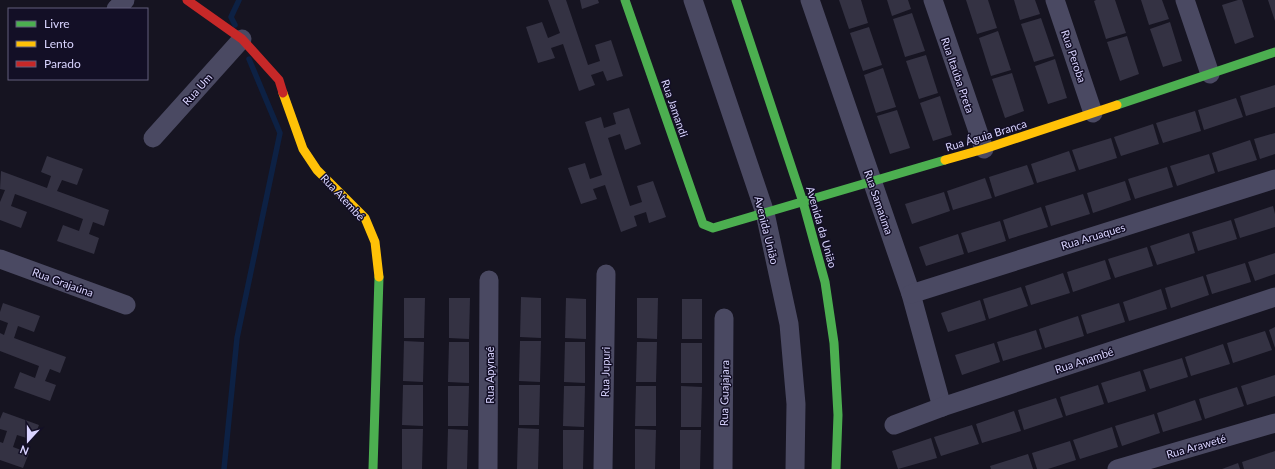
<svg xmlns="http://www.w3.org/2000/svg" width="1275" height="469" font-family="Lato,sans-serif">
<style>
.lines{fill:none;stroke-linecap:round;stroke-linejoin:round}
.stream{stroke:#0d2144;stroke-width:5.5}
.building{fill:#343243}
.street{stroke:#4a4962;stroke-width:19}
.fast{stroke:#4caf50;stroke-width:9}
.slow{stroke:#ffc107;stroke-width:9}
.jam{stroke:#c62828;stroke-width:9}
.labels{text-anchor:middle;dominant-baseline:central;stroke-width:3;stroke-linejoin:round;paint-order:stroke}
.street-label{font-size:11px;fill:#d9d4ff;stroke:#130f26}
</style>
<rect width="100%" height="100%" fill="#161421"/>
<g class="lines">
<!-- stream -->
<g class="stream">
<polyline points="235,25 231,17 239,0"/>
<polyline points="224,469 237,338 280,133 249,59"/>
</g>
</g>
<!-- building -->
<g class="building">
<polygon points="548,0 566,0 588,65 600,61 595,45 611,40 623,76 607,81 603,71 591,75 595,85 579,91 563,44 551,48 555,58 538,63 526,27 542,22 548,38 560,33"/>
<polygon points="580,0 598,0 599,3 582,9"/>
<polygon points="839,0 861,0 868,23 849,29"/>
<polygon points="887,0 908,0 911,9 892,16"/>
<polygon points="966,0 988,0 997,28 977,34"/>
<polygon points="1014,0 1035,0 1040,14 1020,20"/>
<polygon points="1096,0 1115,0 1126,33 1106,39 1094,1"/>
<polygon points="1141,0 1162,0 1169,19 1149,25"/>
<polygon points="1238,0 1242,0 1254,37 1235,44 1222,5"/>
<polygon points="1268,0 1275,0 1275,21"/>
<polygon points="912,13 925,51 905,57 893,19"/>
<polygon points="1041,18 1054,56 1034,62 1021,24"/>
<polygon points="1170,22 1182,61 1163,67 1150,29"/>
<polygon points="869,27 882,65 863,71 850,33"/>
<polygon points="998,31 1011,70 991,76 979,38"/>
<polygon points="1127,36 1139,74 1120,81 1107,42"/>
<polygon points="926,55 938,93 919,99 906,61"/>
<polygon points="1055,59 1067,98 1048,104 1035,66"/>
<polygon points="883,68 896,107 876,113 864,75"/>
<polygon points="1012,73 1024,111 1005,118 992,79"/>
<polygon points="1275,85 1275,107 1246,116 1240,96"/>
<polygon points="940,96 952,135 933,141 920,103"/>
<polygon points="1236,98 1243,117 1204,130 1198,110"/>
<polygon points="629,108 641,144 625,150 620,134 608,138 613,154 630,206 642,202 637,186 653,181 666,217 649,223 646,212 634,216 637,226 621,232 605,185 593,189 597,199 581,204 568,168 585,163 590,179 602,175 585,122 601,117 604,128 616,124 613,113"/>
<polygon points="897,110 910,148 890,154 877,116"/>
<polygon points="1195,111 1201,131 1163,143 1156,123"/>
<polygon points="1153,124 1159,144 1121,156 1114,137"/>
<polygon points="1275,133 1275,154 1260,159 1254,139"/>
<polygon points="1111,138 1117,158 1079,170 1072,150"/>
<polygon points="1250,140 1257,160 1218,172 1212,153"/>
<polygon points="1069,151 1076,171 1037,183 1031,164"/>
<polygon points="1209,154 1215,173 1177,186 1170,166"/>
<polygon points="47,156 83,169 77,185 62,180 57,191 109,210 104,226 93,222 89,234 99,238 94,254 57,241 63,225 79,231 83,219 67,213 15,194 11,206 27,212 21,228 0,220 0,202 5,190 0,189 1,171 47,188 51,176 41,172"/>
<polygon points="1027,165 1034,184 995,197 989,177"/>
<polygon points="1167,167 1173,187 1135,199 1128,179"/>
<polygon points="985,178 992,198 953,210 947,191"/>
<polygon points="1125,181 1131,200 1093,213 1087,193"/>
<polygon points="944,192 950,211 912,224 905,204"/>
<polygon points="1083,194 1090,214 1051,226 1045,206"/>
<polygon points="1273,206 1275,214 1275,227 1240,238 1234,219"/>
<polygon points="1041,207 1048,227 1009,239 1003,220"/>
<polygon points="1231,220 1237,239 1198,251 1192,232"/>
<polygon points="1000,221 1006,241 968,253 961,233"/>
<polygon points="1189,233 1195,253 1157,265 1150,246"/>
<polygon points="958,234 964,254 926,266 919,247"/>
<polygon points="1147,247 1153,266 1115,278 1108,259"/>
<polygon points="1275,253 1275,274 1255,281 1248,262"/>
<polygon points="1105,260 1111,279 1073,292 1067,272"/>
<polygon points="1245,263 1251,282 1212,294 1206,275"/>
<polygon points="1063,273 1070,293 1031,305 1025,286"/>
<polygon points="1203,276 1209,295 1171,308 1165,288"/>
<polygon points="1021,287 1028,306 989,319 983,299"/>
<polygon points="1161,289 1167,309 1129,321 1123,302"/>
<polygon points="521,297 541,298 541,338 520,337"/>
<polygon points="404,298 425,298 424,338 404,338"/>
<polygon points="449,298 470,298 469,339 449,338"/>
<polygon points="566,298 586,299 586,339 565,338"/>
<polygon points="637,298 658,298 657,339 637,338"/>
<rect x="682" y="299" width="20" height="40"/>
<polygon points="980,300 986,320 948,332 941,313"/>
<polygon points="3,303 40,316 34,332 18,326 14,338 66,357 60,373 50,369 45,381 56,385 50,401 14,388 20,372 35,378 39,366 0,351 0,333 4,335 8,323 0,320 0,312"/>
<polygon points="1119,303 1125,322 1087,334 1081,315"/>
<polygon points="1078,316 1084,336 1045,348 1039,329"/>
<polygon points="1275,327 1275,348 1269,330"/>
<polygon points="1036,330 1042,349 1003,361 997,342"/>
<polygon points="1265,331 1272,350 1233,363 1227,343"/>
<polygon points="404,341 424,342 423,382 403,381"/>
<polygon points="520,341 541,341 540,382 519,381"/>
<polygon points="449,342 469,342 469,383 448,382"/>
<polygon points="565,342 585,342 585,383 564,382"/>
<polygon points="637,342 657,342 656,382 636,382"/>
<rect x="681" y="343" width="21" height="40"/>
<polygon points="994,343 1000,362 962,375 955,355"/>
<polygon points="1223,344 1230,364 1191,376 1185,357"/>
<polygon points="1182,358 1188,377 1150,389 1143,370"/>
<polygon points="1140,371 1146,391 1108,403 1101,383"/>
<polygon points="1275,375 1275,396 1247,405 1241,386"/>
<polygon points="403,385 423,385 423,426 402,425"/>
<polygon points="519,385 540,385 539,425 519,425"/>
<polygon points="1098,385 1104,404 1066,416 1060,397"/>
<polygon points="448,386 469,386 468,426 448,426"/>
<polygon points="564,386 585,386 584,427 563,426"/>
<polygon points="636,386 656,386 656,426 635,426"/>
<polygon points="681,386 702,387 701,427 681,427"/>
<polygon points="1237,387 1244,406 1205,419 1199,399"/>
<polygon points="1056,398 1063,417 1024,430 1018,410"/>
<polygon points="1195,400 1202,420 1163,432 1157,413"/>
<polygon points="1014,411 1021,431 982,443 976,424"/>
<polygon points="3,412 39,425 33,440 17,435 13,447 29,453 23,468 0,460 0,442 3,443 7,431 0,429 0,419"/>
<polygon points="1154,414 1160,433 1122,446 1115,426"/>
<polygon points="972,425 979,444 941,456 934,437"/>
<polygon points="1112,427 1118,447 1080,459 1073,440"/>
<polygon points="518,428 539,429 538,469 517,469"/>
<polygon points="402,429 423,429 422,469 402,469"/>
<polygon points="448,429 468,430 467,469 447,469"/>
<polygon points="635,429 656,430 655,469 635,469"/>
<polygon points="563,430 584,430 583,469 563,469"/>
<polygon points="680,430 701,430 700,469 680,469"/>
<polygon points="931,438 937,458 898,469 892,451"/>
<polygon points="1070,441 1076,460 1048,469 1037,469 1032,453"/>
<polygon points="1275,451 1275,469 1244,469 1242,462"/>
<polygon points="1028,454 1033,469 991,469 990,466"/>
<polygon points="1238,463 1240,469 1222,469"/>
</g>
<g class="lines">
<!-- street -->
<g class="street">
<polyline points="693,0 765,213 789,324 796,404 795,469"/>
<polyline points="810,0 911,294 942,407"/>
<polyline points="933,0 984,149"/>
<polyline points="1055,0 1093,113"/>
<polyline points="1185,0 1210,74"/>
<polyline points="116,9 125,0"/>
<polyline points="153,138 242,39"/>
<polyline points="0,259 126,305"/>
<polyline points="911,294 1275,179"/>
<polyline points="894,425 942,407 1275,297"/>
<polyline points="488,469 489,280"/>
<polyline points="603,469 606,274"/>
<polyline points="723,469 724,318"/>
<polyline points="1117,469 1275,423"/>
</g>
<!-- fast -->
<g class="fast">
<polyline points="625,0 703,224 713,228 945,160"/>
<polyline points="736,0 803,202 825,282 834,343 838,415 836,469"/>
<polyline points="1117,105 1275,52"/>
<polyline points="373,469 379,277"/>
</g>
<!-- slow -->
<g class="slow">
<polyline points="283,93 303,149 317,170 365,218 375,242 379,277"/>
<polyline points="945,160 984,149 1117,105"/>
</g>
<!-- jam -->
<polyline class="jam" points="187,0 242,39 279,80 283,93"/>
</g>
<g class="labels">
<!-- street labels -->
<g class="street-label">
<text transform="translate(1074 56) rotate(71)">Rua Peroba</text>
<text transform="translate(958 75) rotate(71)">Rua Itaúba Preta</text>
<text transform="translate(197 89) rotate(-48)">Rua Um</text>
<text transform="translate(675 108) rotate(71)">Rua Jamandi</text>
<text transform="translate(986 135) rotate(-17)">Rua Águia Branca</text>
<text transform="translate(343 197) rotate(47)">Rua Atembé</text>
<text transform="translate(879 202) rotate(71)">Rua Samaúma</text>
<text transform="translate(822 227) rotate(74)">Avenida da União</text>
<text transform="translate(767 230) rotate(76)">Avenida União</text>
<text transform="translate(1093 236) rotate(-17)">Rua Aruaques</text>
<text transform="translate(63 282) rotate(20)">Rua Grajaúna</text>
<text transform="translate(1084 360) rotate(-18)">Rua Anambé</text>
<text transform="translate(605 372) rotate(-89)">Rua Jupuri</text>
<text transform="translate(489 375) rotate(-90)">Rua Apynaé</text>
<text transform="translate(724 393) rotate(-89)">Rua Guajajara</text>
<text transform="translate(1196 446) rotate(-16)">Rua Araweté</text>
</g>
</g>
<!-- legend -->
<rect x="8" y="8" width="140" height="72" fill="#130f26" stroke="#625e7d"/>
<rect x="16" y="21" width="20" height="6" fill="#4caf50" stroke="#625e7d"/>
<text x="44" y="28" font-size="12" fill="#d9d4ff">Livre</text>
<rect x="16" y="41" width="20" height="6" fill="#ffc107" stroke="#625e7d"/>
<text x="44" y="48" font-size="12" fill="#d9d4ff">Lento</text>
<rect x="16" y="61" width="20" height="6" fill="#c62828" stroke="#625e7d"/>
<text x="44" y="68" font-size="12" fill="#d9d4ff">Parado</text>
<!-- north arrow -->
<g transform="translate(28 441) rotate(201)" stroke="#130f26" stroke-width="3" paint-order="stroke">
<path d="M0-3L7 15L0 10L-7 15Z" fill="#d9d4ff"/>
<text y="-6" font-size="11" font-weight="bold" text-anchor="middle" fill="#d9d4ff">N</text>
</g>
</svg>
